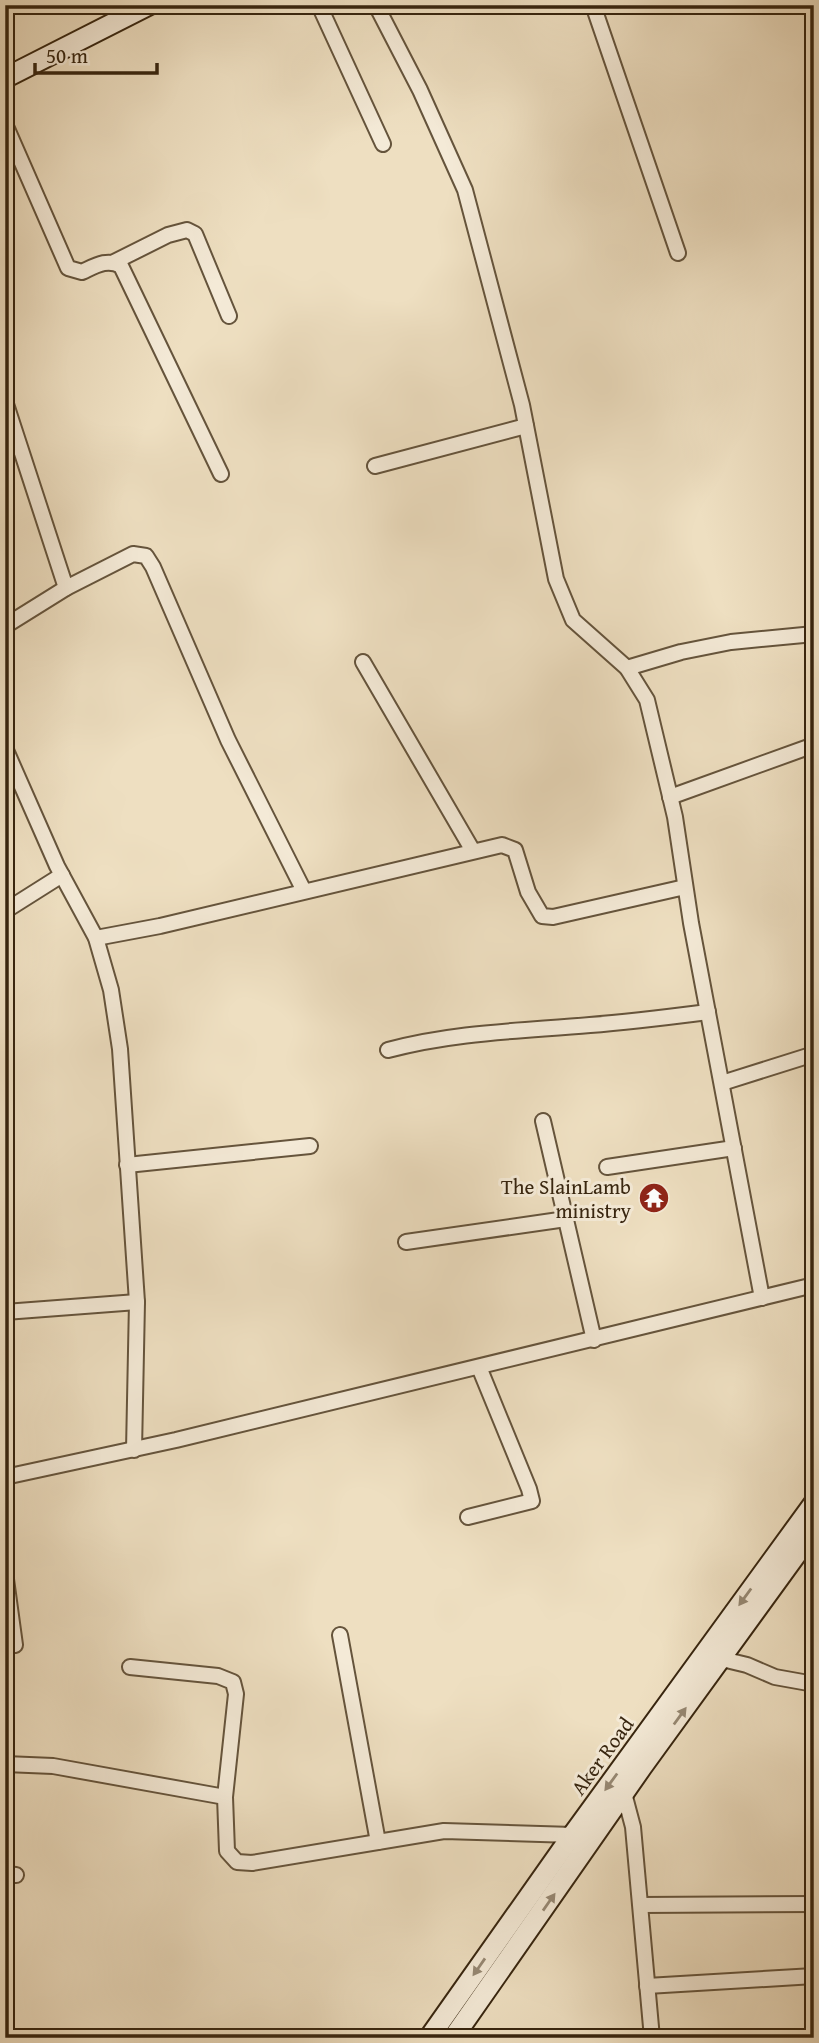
<svg xmlns="http://www.w3.org/2000/svg" width="819" height="2043" font-family="'Gentium Book Plus',serif">
<style>
.lines{fill:none;stroke-linecap:round;stroke-linejoin:round}
.street-casing{stroke:#65543c;stroke-width:18}
.secondary-casing{stroke:#37250f;stroke-width:23}
.street{stroke:#f4ead7;stroke-width:14}
.secondary{stroke:#f4ead7;stroke-width:19}
.oneway{fill:#968873}
.labels{text-anchor:middle;dominant-baseline:central;stroke-width:6;stroke-linejoin:round;paint-order:stroke}
.poi-label{font-size:21px;fill:#37250f;stroke:#f4ead7;text-anchor:end}
.street-label{font-size:21px;fill:#37250f;stroke:#f4ead7}
</style>
<rect width="100%" height="100%" fill="#eedfc1"/>
<filter id="stains"><feTurbulence type="fractalNoise" baseFrequency=".00286" numOctaves="4"/><feColorMatrix values="0 0 0 0 .2 0 0 0 0 .09 0 0 0 0 .02 0 0 0 .5 -.17"/></filter>
<radialGradient id="worn" r=".72"><stop offset=".6" stop-color="#630" stop-opacity="0"/><stop offset="1" stop-color="#630" stop-opacity=".3"/></radialGradient>
<g class="lines">
<!-- street casing -->
<g class="street-casing">
<g id="street">
<polyline points="319,5 383,144"/>
<polyline points="376,5 420,90 465,190 522,405 556,579 573,620 627,668 647,700 675,817 691,923 762,1298"/>
<polyline points="593,5 678,253"/>
<path d="M5,124L68,268L82,272C95,266 107,258 121,266L221,474"/>
<polyline points="114,262 168,235 187,230 195,234 229,316"/>
<polyline points="5,401 66,588 5,626"/>
<polyline points="375,466 526,426"/>
<polyline points="66,588 133,554 146,556 153,567 228,740 304,891"/>
<polyline points="363,662 473,851"/>
<polyline points="627,668 681,652 731,642 814,634"/>
<polyline points="5,748 57,866 96,938 111,990 120,1049 137,1302 134,1450"/>
<polyline points="670,797 814,745"/>
<polyline points="5,911 62,875"/>
<polyline points="96,938 160,926 502,845 515,850 528,892 542,916 553,917 685,887"/>
<path d="M388,1050C455,1032 522,1031 590,1025C630,1022 669,1017 708,1012"/>
<polyline points="722,1083 814,1054"/>
<polyline points="543,1121 594,1340"/>
<polyline points="127,1165 310,1146"/>
<polyline points="607,1167 734,1148"/>
<polyline points="406,1242 566,1219"/>
<polyline points="5,1312 137,1302"/>
<polyline points="5,1477 176,1440 814,1285"/>
<polyline points="468,1517 532,1501 529,1489 479,1367"/>
<polyline points="5,1572 15,1645"/>
<polyline points="340,1635 378,1842"/>
<polyline points="722,1659 747,1665 775,1677 814,1684"/>
<polyline points="130,1667 218,1676 233,1682 236,1694 225,1797 227,1851 237,1862 252,1863 444,1831 573,1835"/>
<polyline points="5,1764 53,1766 225,1797"/>
<polyline points="624,1793 633,1827 652,2038"/>
<polyline points="5,1874 16,1875"/>
<polyline points="641,1905 814,1904"/>
<polyline points="647,1986 814,1976"/>
</g>
</g>
<!-- secondary casing -->
<g class="secondary-casing">
<g id="secondary">
<polyline points="5,78 149,5"/>
<polyline points="429,2038 566,1844 814,1503"/>
<polyline points="453,2038 642,1767 814,1530"/>
</g>
</g>
<!-- street -->
<use href="#street" class="street"/>
<!-- secondary -->
<use href="#secondary" class="secondary"/>
</g>
<!-- one-way arrows -->
<defs><path id="oneway-solid" d="M-6-.8H1V-3.2L6.5 0L1 3.2V.8H-6Z" transform="scale(1.75)"/></defs>
<g class="oneway">
<use href="#oneway-solid" transform="translate(745 1597) rotate(126)"/>
<use href="#oneway-solid" transform="translate(680 1716) rotate(-54)"/>
<use href="#oneway-solid" transform="translate(611 1782) rotate(126)"/>
<use href="#oneway-solid" transform="translate(549 1902) rotate(-55)"/>
<use href="#oneway-solid" transform="translate(479 1967) rotate(125)"/>
</g>
<!-- icons -->
<defs>
<g id="temple-disc" transform="scale(1.575)"><circle r="9.5" fill="#8f2418" stroke="#f4ead7"/><path d="M0-6L5-2H3V0L6.5 2.5H4V6H1.5V3h-3V6H-4V2.5H-6.5L-3 0V-2H-5Z" fill="#fff"/></g>
</defs>
<g fill-rule="evenodd">
<use href="#temple-disc" x="654" y="1198"/>
</g>
<g class="labels">
<!-- poi labels -->
<g class="poi-label">
<text x="631" y="1186">The SlainLamb<tspan x="631" dy="24">ministry</tspan></text>
</g>
<!-- street labels -->
<g class="street-label">
<text transform="translate(602 1756) rotate(-54)">Aker Road</text>
</g>
</g>
<!-- margin -->
<rect width="819" height="2043" fill="none" stroke="#eedfc1" stroke-width="28"/>
<rect x="7" y="7" width="805" height="2029" fill="none" stroke="#37250f" stroke-width="3.5"/>
<rect x="14" y="14" width="791" height="2015" fill="none" stroke="#37250f" stroke-width="2"/>
<!-- scale -->
<path d="M35 63v10h122v-10" fill="none" stroke="#37250f" stroke-width="3.5"/>
<text x="46" y="63" font-size="21" fill="#37250f" stroke="#f4ead7" stroke-width="5" paint-order="stroke">50 m</text>
<rect width="100%" height="100%" filter="url(#stains)"/>
<rect width="100%" height="100%" fill="url(#worn)"/>
</svg>
